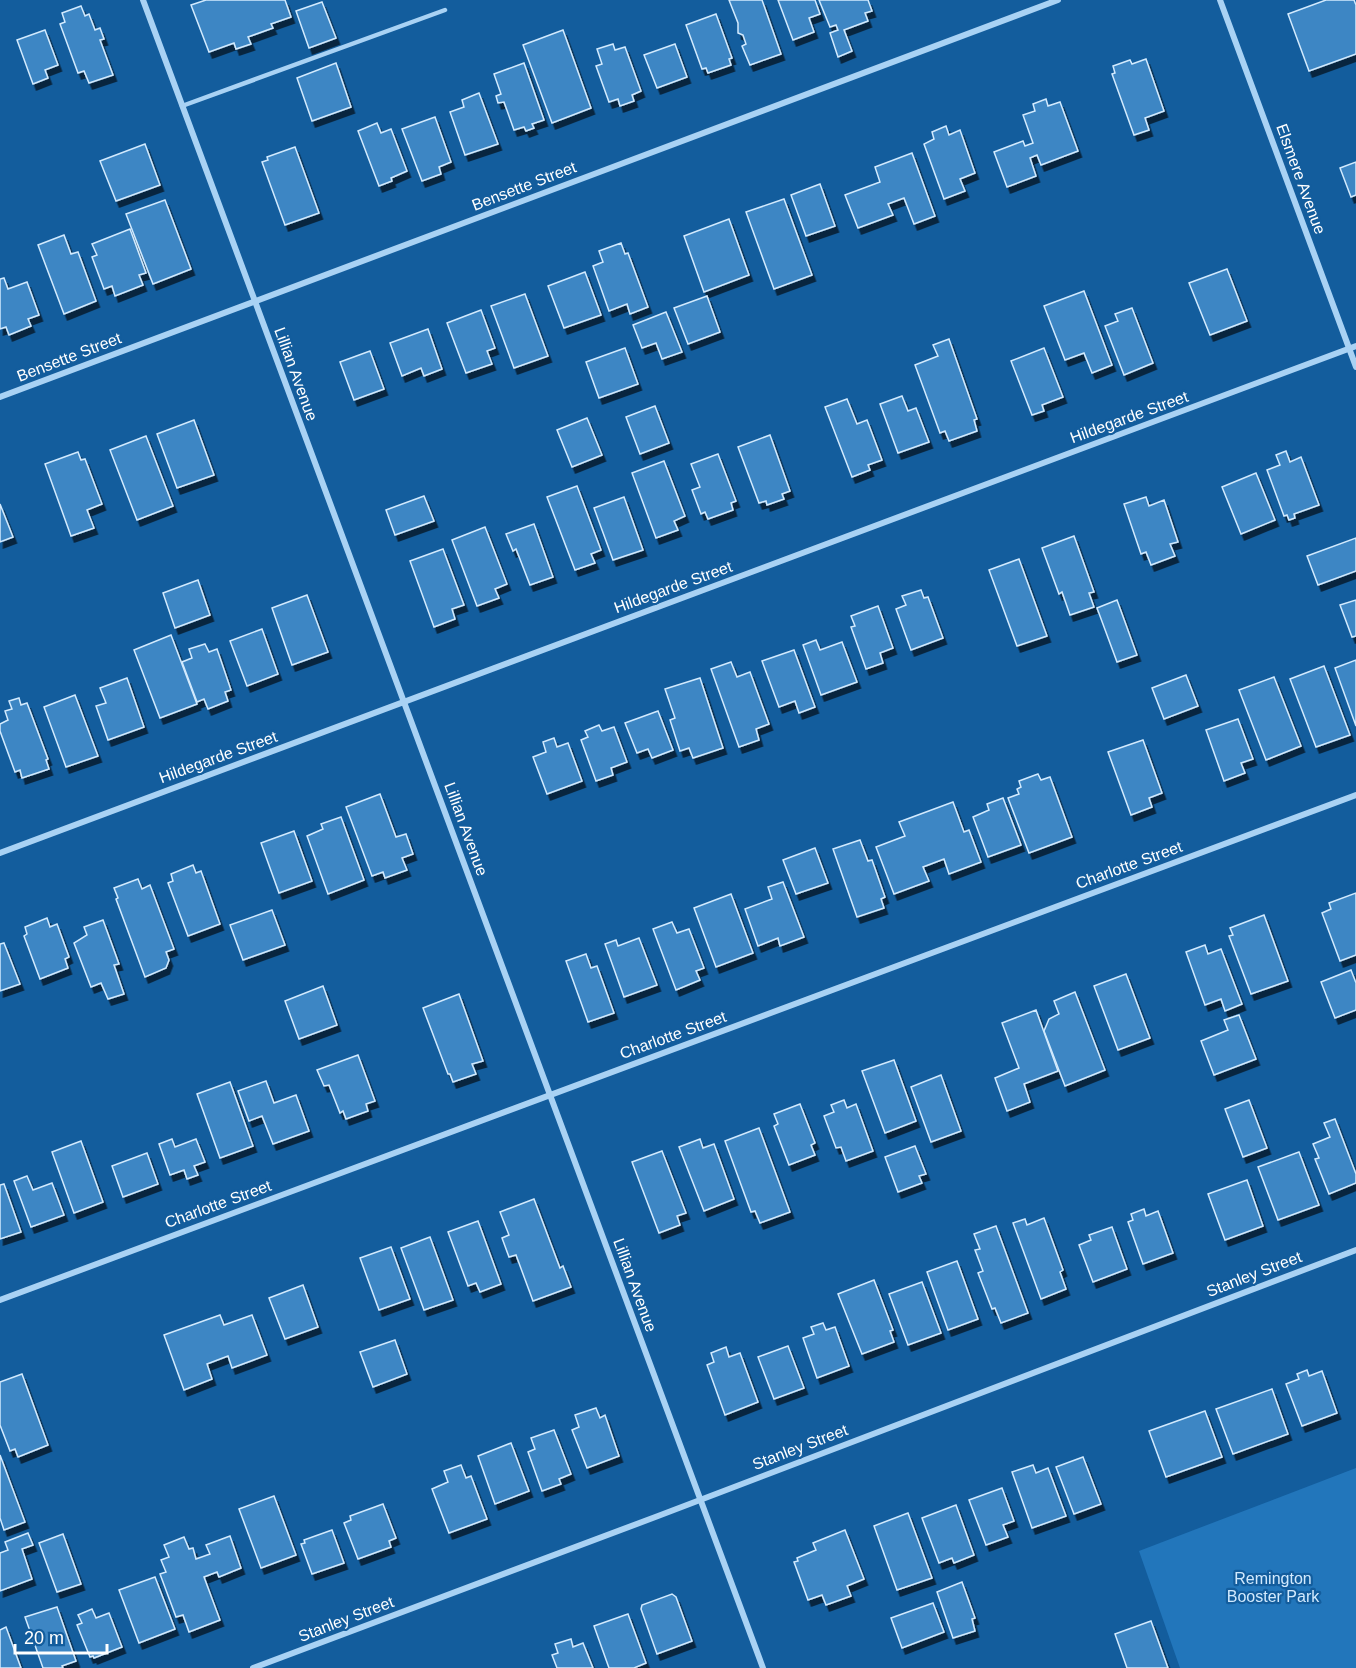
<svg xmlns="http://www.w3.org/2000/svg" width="1356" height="1668" font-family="Arial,sans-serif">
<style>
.green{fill:#2276bb}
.building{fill:#3c86c4;stroke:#d2eafe;stroke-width:1.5;filter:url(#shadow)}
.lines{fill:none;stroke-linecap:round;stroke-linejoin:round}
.lane{stroke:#a9d2f4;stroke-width:4.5}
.street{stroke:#a9d2f4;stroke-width:6}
.labels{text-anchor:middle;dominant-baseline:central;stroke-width:4.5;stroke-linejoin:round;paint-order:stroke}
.street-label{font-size:16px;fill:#fff;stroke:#135d9d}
.park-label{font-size:16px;fill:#d2eafe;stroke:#135d9d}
</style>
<defs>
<filter id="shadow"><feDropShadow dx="3.5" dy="6" stdDeviation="0" flood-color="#0009"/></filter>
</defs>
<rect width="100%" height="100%" fill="#135d9d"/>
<!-- green -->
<polygon class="green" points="1356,1468 1356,1668 1180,1668 1139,1551"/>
<!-- building -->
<g class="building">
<polygon points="206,0 285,0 291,17 271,24 273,28 248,37 251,44 236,49 234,43 209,52 191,5"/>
<polygon points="729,0 762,0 781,54 750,65 742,46 746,44 743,35 738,33 738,23"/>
<polygon points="778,0 815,0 820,14 809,18 814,32 793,40"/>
<polygon points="819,0 868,0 872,11 865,13 868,21 844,30 852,51 838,57 830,33 838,30 836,25 830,27"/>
<polygon points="1326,0 1354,0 1356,5 1356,54 1309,71 1288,14"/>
<polygon points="322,2 336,38 309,48 296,11"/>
<polygon points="81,6 85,16 89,14 95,30 100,28 104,39 100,40 113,75 89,83 84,71 78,73 60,24 65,22 62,13"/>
<polygon points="716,14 732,58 729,59 731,65 708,73 706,68 702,69 686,25"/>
<polygon points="45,30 58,65 45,70 48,78 33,84 17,40"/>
<polygon points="563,30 591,108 552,123 523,45"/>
<polygon points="613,44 615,50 625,47 641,91 632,95 634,101 620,106 618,99 609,102 596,66 602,64 597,49"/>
<polygon points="675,44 687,77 657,88 644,55"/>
<polygon points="1146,59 1164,111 1145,118 1149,130 1134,135 1112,74 1115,73 1113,66 1130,60 1132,64"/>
<polygon points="336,63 351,107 312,121 297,78"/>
<polygon points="524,63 544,120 532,124 534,128 526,131 524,127 514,130 504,102 498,103 496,96 501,94 494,74"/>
<polygon points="479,93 498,144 465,155 450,112 464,107 462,100"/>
<polygon points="1046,99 1048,106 1060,102 1078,151 1041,165 1037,155 1030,158 1036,176 1007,187 994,152 1023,141 1025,146 1033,143 1023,115 1035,111 1033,104"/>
<polygon points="435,117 451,162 439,167 441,174 422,181 402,129"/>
<polygon points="377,123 381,133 391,129 407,171 391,178 392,181 379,186 358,131"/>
<polygon points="946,126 949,135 960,130 975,173 960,179 965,191 944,199 924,144 934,139 932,132"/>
<polygon points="145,144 160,185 116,201 100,161"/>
<polygon points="295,147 319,213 285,225 262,162 268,160 267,157"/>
<polygon points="912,153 935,216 914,224 904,198 888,204 893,215 858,228 845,195 880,182 875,167"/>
<polygon points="1356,162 1356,195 1351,197 1340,168"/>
<polygon points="820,184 835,226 806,236 791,195"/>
<polygon points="784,199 812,275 774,289 746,212"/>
<polygon points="165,200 191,269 153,284 126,214"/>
<polygon points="729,219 749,275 704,292 684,236"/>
<polygon points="130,229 146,273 139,275 143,285 115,296 112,286 104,289 92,257 97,255 92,244"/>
<polygon points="64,235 71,254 78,252 96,301 64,314 38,245"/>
<polygon points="621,243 625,254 628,253 648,307 630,314 627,304 609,311 593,266 603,262 599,251"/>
<polygon points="1227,269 1247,321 1210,335 1189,283"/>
<polygon points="585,272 601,315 564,328 548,286"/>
<polygon points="4,278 8,289 27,282 39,315 28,319 31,326 9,335 6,327 0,329 0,279"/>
<polygon points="1084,291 1112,365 1092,373 1084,353 1065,360 1044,306"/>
<polygon points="525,294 548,356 514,368 491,306"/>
<polygon points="707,296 720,332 688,344 674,308"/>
<polygon points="1132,308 1153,363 1124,375 1105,326 1118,321 1115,314"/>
<polygon points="481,310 495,348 487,351 492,364 466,373 447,323"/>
<polygon points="666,312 682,352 662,359 656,343 642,348 633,325"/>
<polygon points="428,329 442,369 424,376 421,368 402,376 390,343"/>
<polygon points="949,339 977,419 974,420 977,431 949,441 945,431 940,433 915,365 938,356 933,345"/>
<polygon points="625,348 638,384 599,398 586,362"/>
<polygon points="1044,348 1063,397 1042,405 1044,411 1032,415 1011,361"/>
<polygon points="370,351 384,389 354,400 340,362"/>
<polygon points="902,396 908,411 916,408 929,442 898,453 880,404"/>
<polygon points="847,399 857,424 867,420 882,460 868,465 870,470 852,477 825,407"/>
<polygon points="655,406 669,443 640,454 626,417"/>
<polygon points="587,418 602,455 572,467 557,430"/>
<polygon points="194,420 214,475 177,488 157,434"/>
<polygon points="770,435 790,491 782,494 784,499 767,505 766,501 759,503 738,447"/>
<polygon points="146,436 173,506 137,520 110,450"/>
<polygon points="1286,451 1290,462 1301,457 1319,505 1294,514 1295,518 1289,520 1287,515 1284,516 1267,470 1280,465 1276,455"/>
<polygon points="78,452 81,460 85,459 102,504 87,510 94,528 71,536 45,464"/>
<polygon points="718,454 736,501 731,503 733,510 708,519 705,512 701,514 692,490 700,487 691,464"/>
<polygon points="664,461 685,516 674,521 678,530 656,538 632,473"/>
<polygon points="1256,473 1275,520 1241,534 1222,487"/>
<polygon points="577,486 601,550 591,554 595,563 575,570 547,497"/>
<polygon points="424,496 434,521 395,535 386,510"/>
<polygon points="624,497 643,550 613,560 594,508"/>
<polygon points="1146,497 1149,506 1164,500 1178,542 1170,544 1175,556 1151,565 1146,552 1141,554 1124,504"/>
<polygon points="0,504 13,537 0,542"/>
<polygon points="534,524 553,577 530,585 516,549 513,551 506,534"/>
<polygon points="485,527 507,584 495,589 499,598 477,606 452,540"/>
<polygon points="1074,536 1094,592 1089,593 1094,607 1070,615 1062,592 1059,594 1042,548"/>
<polygon points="1356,538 1356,571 1318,585 1307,556"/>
<polygon points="443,549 464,605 452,609 455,619 434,627 410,561"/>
<polygon points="1019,559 1047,636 1017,646 989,570"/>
<polygon points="198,580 210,615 175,628 163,593"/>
<polygon points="921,590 924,598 928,597 943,638 911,650 896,609 906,605 902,596"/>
<polygon points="307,595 328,652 292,665 272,608"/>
<polygon points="1117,600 1137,655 1117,662 1097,608"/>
<polygon points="1356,600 1356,636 1352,637 1340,605"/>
<polygon points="878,606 893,648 880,653 883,663 866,669 851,627 855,626 851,616"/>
<polygon points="262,629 278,674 247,686 230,641"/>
<polygon points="171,635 197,704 160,718 134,650"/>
<polygon points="816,640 820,650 842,642 857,682 821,695 803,645"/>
<polygon points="205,644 209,652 217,649 231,690 225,692 228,701 208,709 204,699 197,702 182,662 192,658 189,649"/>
<polygon points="794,650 815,707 799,713 795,701 779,707 762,661"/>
<polygon points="1356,660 1356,726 1335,668"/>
<polygon points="731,662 737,677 750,672 769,724 756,729 759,740 739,747 711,669"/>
<polygon points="1324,666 1350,735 1316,747 1290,679"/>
<polygon points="1186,675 1198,706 1164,719 1152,688"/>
<polygon points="1274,677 1301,746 1266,760 1239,690"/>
<polygon points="127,678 144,727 108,740 96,706 106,703 100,688"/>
<polygon points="700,678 723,748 693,758 689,748 680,751 670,720 675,718 665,689"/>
<polygon points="75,695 98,756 66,767 44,707"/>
<polygon points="19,698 21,705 27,703 48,759 46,760 49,769 22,778 20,770 15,772 0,731 0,724 8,720 5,711 12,709 9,701"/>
<polygon points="658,711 673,750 652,758 648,749 637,753 625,723"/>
<polygon points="1238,719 1253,759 1241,763 1245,773 1224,781 1206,730"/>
<polygon points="599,725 602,731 614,727 627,762 611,768 613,775 596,781 581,740 588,737 585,731"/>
<polygon points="554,738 557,747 568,743 582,781 547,794 533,757 546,752 543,742"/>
<polygon points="1143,740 1162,793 1149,798 1152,807 1131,815 1108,752"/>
<polygon points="1038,774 1041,780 1050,777 1072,837 1029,853 1008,798 1019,794 1017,789 1021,787 1019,781"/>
<polygon points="380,794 396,837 406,834 413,854 402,858 407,870 385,878 383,872 372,876 346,807"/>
<polygon points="1003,798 1021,845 988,857 973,817 989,810 987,804"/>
<polygon points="953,802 964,832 969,830 981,862 949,874 944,859 923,867 929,881 894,894 876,847 905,836 899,822"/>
<polygon points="341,817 364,880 328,894 307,836 323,829 321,824"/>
<polygon points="294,831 312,881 279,893 261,843"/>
<polygon points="860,840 868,861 872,860 885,897 881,899 884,908 857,917 833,849"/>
<polygon points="815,848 828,883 796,894 783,860"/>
<polygon points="193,865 196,873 201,871 220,924 188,936 168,883 173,881 171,874"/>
<polygon points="138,879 142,889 150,885 174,949 166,952 169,960 166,968 145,977 116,899 118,898 114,888"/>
<polygon points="783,882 804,937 780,946 778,938 758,946 745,909 772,899 768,887"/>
<polygon points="1356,893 1356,955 1340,961 1322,913 1331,909 1329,903"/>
<polygon points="731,894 753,953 716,967 694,908"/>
<polygon points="272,910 285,945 243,960 230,925"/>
<polygon points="1264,915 1288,981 1251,994 1229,936 1233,935 1230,928"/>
<polygon points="47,918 50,927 57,924 69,957 65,959 68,968 40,979 24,936 27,934 25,927"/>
<polygon points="103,920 119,964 114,965 124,994 108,999 101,983 91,987 74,943 87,935 84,927"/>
<polygon points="672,922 677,933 689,929 704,968 696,971 700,980 676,990 653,929"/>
<polygon points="639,938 657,985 624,997 605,944 616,940 618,946"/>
<polygon points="4,943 20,984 0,991 0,944"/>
<polygon points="1205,945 1208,954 1221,949 1242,1004 1225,1011 1221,999 1205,1005 1186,952"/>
<polygon points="586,954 591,968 597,966 614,1013 588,1022 566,961"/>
<polygon points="1351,970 1356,983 1356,1010 1335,1018 1321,982"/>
<polygon points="1126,974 1150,1038 1118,1050 1094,986"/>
<polygon points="323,986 337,1025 299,1039 285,1001"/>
<polygon points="1075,992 1105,1070 1065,1086 1044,1031 1049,1019 1059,1014 1054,1001"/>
<polygon points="459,994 483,1061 472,1064 476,1074 453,1082 450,1074 448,1074 423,1008"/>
<polygon points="1036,1010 1058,1071 1024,1084 1030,1102 1007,1111 995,1078 1019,1068 1002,1023"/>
<polygon points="1239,1015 1256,1059 1214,1075 1201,1041 1228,1030 1224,1020"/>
<polygon points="358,1055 375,1101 366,1104 368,1111 346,1119 343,1111 340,1113 329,1085 324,1086 317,1070"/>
<polygon points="894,1060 916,1121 885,1133 862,1071"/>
<polygon points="941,1075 961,1131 931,1142 911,1087"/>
<polygon points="266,1081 274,1103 296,1095 309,1131 273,1144 262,1116 249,1121 238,1091"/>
<polygon points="230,1082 253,1146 220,1158 197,1094"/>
<polygon points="844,1100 847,1108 856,1104 873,1151 846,1161 841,1147 836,1148 824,1116 834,1112 831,1105"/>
<polygon points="1249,1100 1267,1148 1243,1157 1225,1109"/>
<polygon points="800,1104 815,1143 811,1145 815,1155 789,1165 774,1126 778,1124 774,1114"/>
<polygon points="1335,1119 1356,1174 1356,1183 1329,1194 1315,1159 1319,1158 1313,1144 1330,1137 1324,1123"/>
<polygon points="759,1128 790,1212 760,1223 755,1211 751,1212 725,1141"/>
<polygon points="172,1139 175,1147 196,1139 205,1162 194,1166 198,1175 187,1179 184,1170 170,1175 159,1144"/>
<polygon points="700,1139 703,1148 714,1144 734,1199 704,1211 679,1147"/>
<polygon points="81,1141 103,1202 74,1213 52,1152"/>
<polygon points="915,1146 926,1174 919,1176 922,1183 898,1192 885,1157"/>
<polygon points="662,1151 686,1213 677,1216 680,1225 659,1233 632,1162"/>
<polygon points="1299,1152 1319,1205 1278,1220 1258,1167"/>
<polygon points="147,1153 158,1184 123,1197 112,1166"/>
<polygon points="27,1176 33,1190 52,1183 64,1215 31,1227 14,1181"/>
<polygon points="1247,1180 1263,1226 1225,1240 1208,1194"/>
<polygon points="4,1184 21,1232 0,1239 0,1185"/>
<polygon points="534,1199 560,1268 563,1266 571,1287 533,1301 516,1255 509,1257 502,1238 509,1235 500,1212"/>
<polygon points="1144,1209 1146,1216 1158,1211 1173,1253 1143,1264 1128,1222 1133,1220 1131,1214"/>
<polygon points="1044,1218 1063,1270 1060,1272 1066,1289 1041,1299 1013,1223 1025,1219 1027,1225"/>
<polygon points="478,1221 501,1284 480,1292 476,1283 468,1286 448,1232"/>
<polygon points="996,1226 1028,1313 1001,1323 995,1308 992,1309 978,1273 983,1271 975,1250 980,1249 974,1234"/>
<polygon points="1112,1227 1127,1269 1093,1282 1079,1245 1091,1240 1089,1235"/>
<polygon points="430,1237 453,1300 424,1310 401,1248"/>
<polygon points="391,1247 410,1299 379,1310 360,1258"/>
<polygon points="957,1261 978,1319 948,1330 927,1272"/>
<polygon points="874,1280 893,1330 890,1331 894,1342 862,1354 838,1294"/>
<polygon points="922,1282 941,1333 908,1345 889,1294"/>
<polygon points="303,1285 318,1327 285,1339 269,1298"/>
<polygon points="220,1315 224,1325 252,1315 267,1355 232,1368 228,1356 207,1364 212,1379 184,1390 164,1335"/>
<polygon points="823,1323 826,1330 835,1327 849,1366 817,1378 803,1338 814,1334 811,1327"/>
<polygon points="395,1340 407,1374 373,1387 360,1352"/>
<polygon points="788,1346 804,1388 774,1399 758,1357"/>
<polygon points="726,1347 729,1357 740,1353 758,1402 725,1415 707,1365 714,1362 711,1353"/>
<polygon points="1307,1370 1309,1376 1322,1371 1337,1413 1302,1426 1286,1384 1299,1379 1297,1374"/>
<polygon points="22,1374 48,1445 18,1457 15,1449 10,1451 0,1425 0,1382"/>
<polygon points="1272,1389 1288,1434 1233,1454 1216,1409"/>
<polygon points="596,1408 600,1418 605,1415 619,1456 587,1468 572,1430 579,1427 575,1415"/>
<polygon points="1205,1411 1222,1457 1166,1477 1149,1431"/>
<polygon points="554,1430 571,1474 559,1479 561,1484 542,1491 528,1452 535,1449 531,1438"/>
<polygon points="511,1443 529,1491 495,1504 478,1456"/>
<polygon points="0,1455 25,1522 4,1530 0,1518"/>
<polygon points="1083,1457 1101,1504 1074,1514 1056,1467"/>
<polygon points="461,1465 466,1478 471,1476 487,1519 449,1533 432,1489 448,1482 444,1471"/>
<polygon points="1033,1465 1036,1473 1048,1468 1066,1516 1032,1528 1012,1472"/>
<polygon points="1002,1488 1014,1521 1003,1525 1008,1537 986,1545 969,1500"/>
<polygon points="274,1496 296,1555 261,1568 239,1509"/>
<polygon points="383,1504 396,1538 389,1541 391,1547 358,1559 344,1523 351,1520 350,1516"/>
<polygon points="956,1505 974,1555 954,1563 952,1558 939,1563 922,1518"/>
<polygon points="908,1513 932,1578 897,1590 874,1526"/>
<polygon points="332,1530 344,1563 312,1574 301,1544 305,1543 304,1540"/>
<polygon points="845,1530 864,1579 847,1586 851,1596 826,1605 822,1595 808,1600 794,1562 798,1561 797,1558 816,1550 813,1543"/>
<polygon points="28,1533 33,1545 22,1549 32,1579 0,1591 0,1553 8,1550 5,1542"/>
<polygon points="63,1534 81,1584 57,1592 39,1543"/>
<polygon points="230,1536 241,1568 219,1577 217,1572 204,1577 220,1620 189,1632 183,1615 176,1617 160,1574 166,1572 161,1560 169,1557 164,1545 184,1537 189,1549 193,1548 196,1559 210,1554 206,1545"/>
<polygon points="155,1577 175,1629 139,1643 119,1590"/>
<polygon points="962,1582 975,1618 972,1619 975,1631 953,1638 937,1592"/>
<polygon points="672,1594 676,1597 692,1641 657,1654 641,1609 642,1605"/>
<polygon points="933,1603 944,1632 902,1648 891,1618"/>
<polygon points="57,1607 76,1661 62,1666 63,1668 43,1668 25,1617"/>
<polygon points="92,1609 96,1618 109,1613 122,1647 94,1658 93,1656 90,1657 77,1625 82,1623 78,1615"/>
<polygon points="628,1614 646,1663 634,1668 609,1668 594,1626"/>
<polygon points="1151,1621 1168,1668 1127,1668 1115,1634"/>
<polygon points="6,1627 21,1668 0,1668 0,1630"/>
<polygon points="571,1639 573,1647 583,1643 593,1668 557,1668 552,1655 558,1653 555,1644"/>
</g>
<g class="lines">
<!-- lane -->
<polyline class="lane" points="182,106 445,10"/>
<!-- street -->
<g class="street">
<polyline points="143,0 763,1668"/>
<polyline points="1220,0 1356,367"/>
<polyline points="0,397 1058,0"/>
<polyline points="0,853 1356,346"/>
<polyline points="0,1300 1356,795"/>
<polyline points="253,1668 658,1516 1356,1250"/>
</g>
</g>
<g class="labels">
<!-- street labels -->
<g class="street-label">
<text transform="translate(1301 179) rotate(70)">Elsmere Avenue</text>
<text transform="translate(524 186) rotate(-21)">Bensette Street</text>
<text transform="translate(69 357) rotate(-21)">Bensette Street</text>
<text transform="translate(296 374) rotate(70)">Lillian Avenue</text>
<text transform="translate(1129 417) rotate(-20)">Hildegarde Street</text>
<text transform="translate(673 587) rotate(-20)">Hildegarde Street</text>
<text transform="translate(218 757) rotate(-20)">Hildegarde Street</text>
<text transform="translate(466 829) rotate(70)">Lillian Avenue</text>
<text transform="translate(1129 865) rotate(-20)">Charlotte Street</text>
<text transform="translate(673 1035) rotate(-20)">Charlotte Street</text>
<text transform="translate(218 1204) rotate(-20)">Charlotte Street</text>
<text transform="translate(1254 1274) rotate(-21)">Stanley Street</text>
<text transform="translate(635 1285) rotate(70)">Lillian Avenue</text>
<text transform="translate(800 1447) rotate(-21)">Stanley Street</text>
<text transform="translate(346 1619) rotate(-21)">Stanley Street</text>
</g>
<!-- park labels -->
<g class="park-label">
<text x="1273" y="1578">Remington<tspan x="1273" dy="18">Booster Park</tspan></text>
</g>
</g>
<!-- scale -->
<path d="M15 1644v9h92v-9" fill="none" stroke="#ffffff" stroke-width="3"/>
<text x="24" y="1644" font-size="18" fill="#ffffff" stroke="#135d9d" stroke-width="4.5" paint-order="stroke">20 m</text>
</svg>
